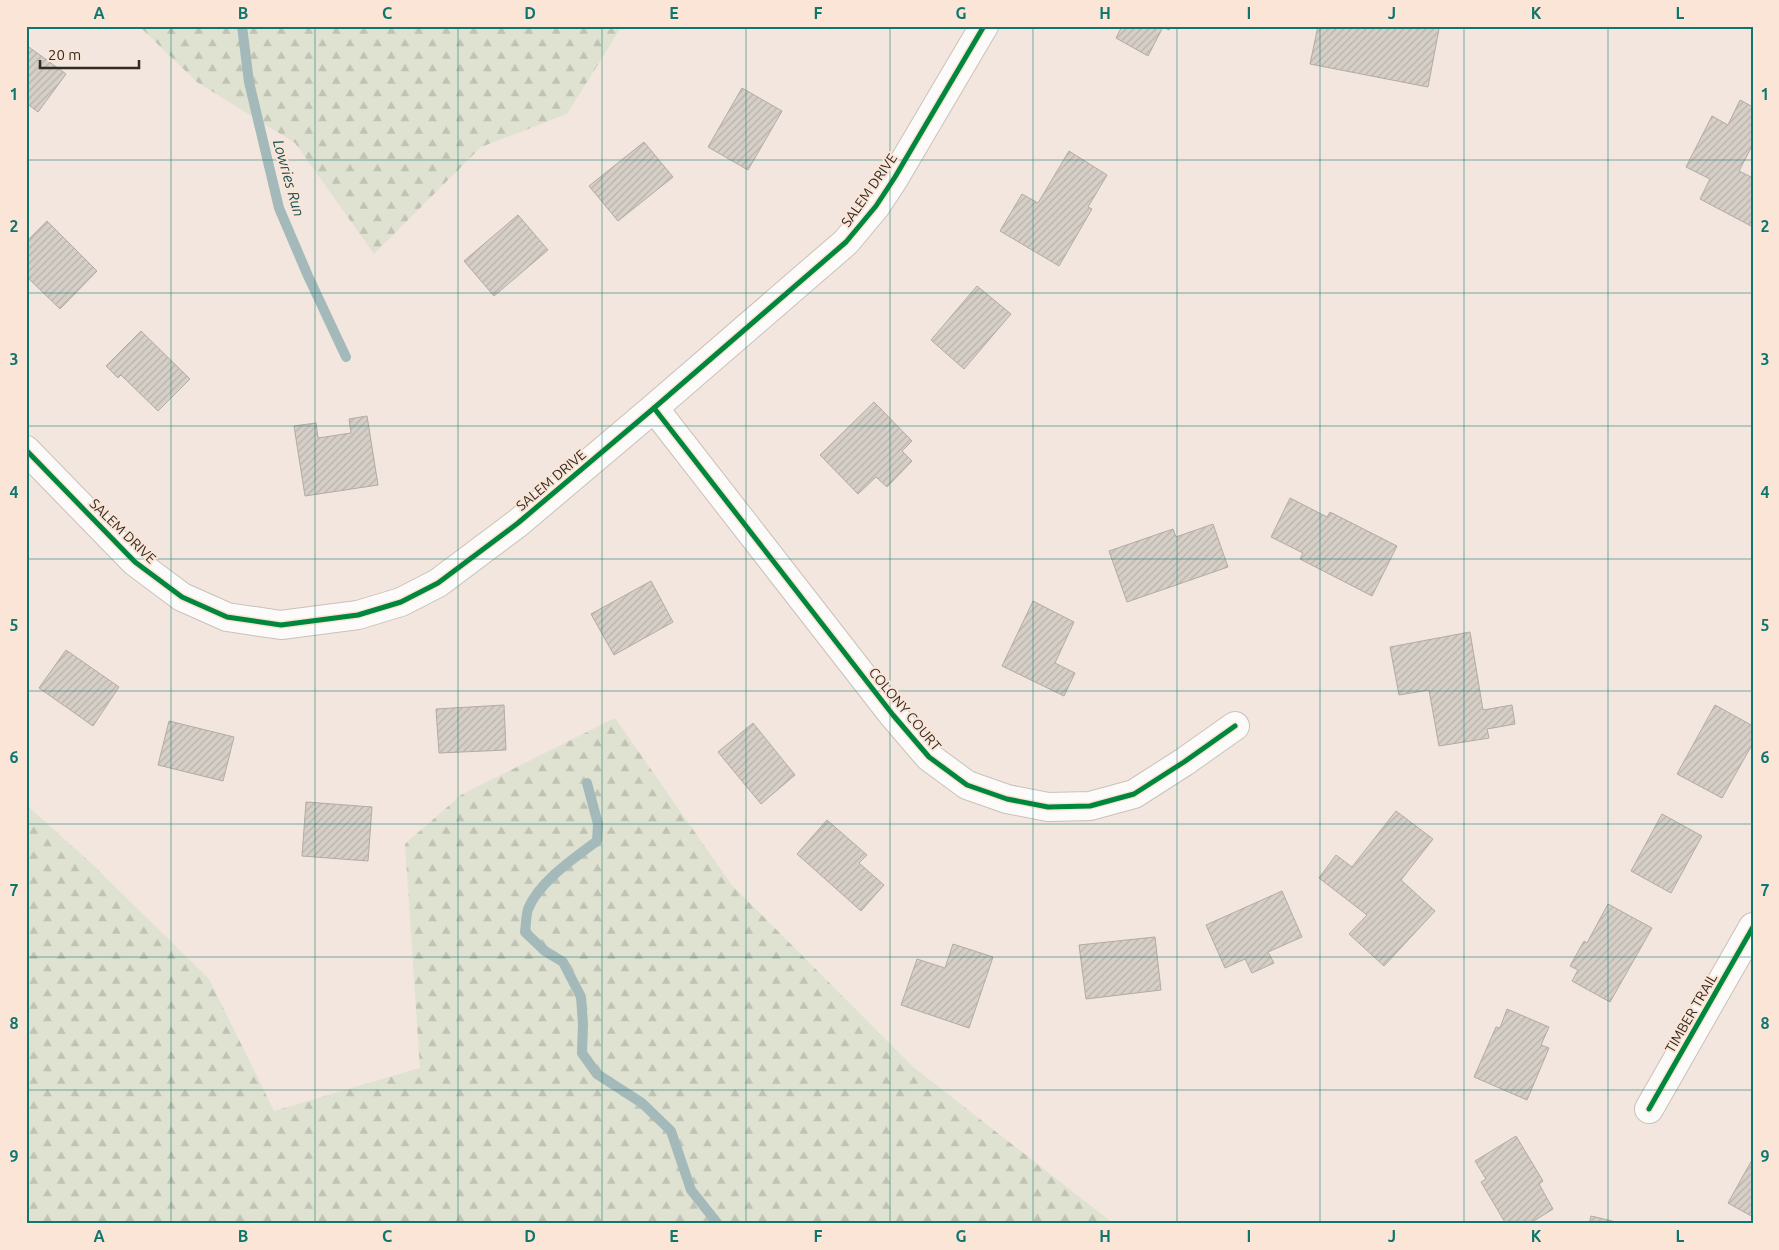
<svg xmlns="http://www.w3.org/2000/svg" width="1779" height="1250" font-family="Ubuntu,sans-serif">
<style>
.forest{fill:url(#forest-firs)}
.lines{fill:none;stroke-linecap:round;stroke-linejoin:round}
.stream{stroke:#a4baba;stroke-width:10}
.building{fill:url(#building-hatch);stroke:#b3aba4}
.street-casing{stroke:#cac1bb;stroke-width:30}
.street{stroke:#fdfbfa;stroke-width:28}
.cycleway-casing{stroke:#fae5d6;stroke-width:8}
.cycleway{stroke:#00873e;stroke-width:5}
.grid{fill:none;stroke:#0f766e;stroke-width:1;stroke-opacity:0.55}
.labels{text-anchor:middle;dominant-baseline:central;stroke-width:4;stroke-linejoin:round;paint-order:stroke}
.street-label{font-size:14px;fill:#322a25;stroke:#fae5d6}
.water-label{font-size:15px;font-style:italic;fill:#174f53;stroke:#fae5d6}
.neatline{fill:none;stroke:#0f766e;stroke-width:2}
.grid-label{font-size:16px;text-anchor:middle;font-weight:bold;fill:#0f766e}
</style>
<defs>
<pattern id="forest-firs" width="22" height="20" patternUnits="userSpaceOnUse" patternTransform="scale(1.25)"><rect width="22" height="20" fill="#dfe2d1"/><path d="M5 1l3.5 6h-7zM16 11l3.5 6h-7z" fill="#c0c2b3"/></pattern>
<pattern id="building-hatch" width="6" height="6" patternUnits="userSpaceOnUse" patternTransform="scale(1.25)"><rect width="6" height="6" fill="#d6cfc7"/><path d="M-1 1l2-2M0 6l6-6M5 7l2-2" fill="none" stroke="#b8b2ab"/></pattern>
</defs>
<rect width="100%" height="100%" fill="#f2e6de"/>
<!-- forest -->
<g class="forest">
<polygon points="139,26 622,26 567,114 481,147 374,254 295,143 197,82"/>
<polygon points="615,718 731,884 912,1066 1114,1224 26,1224 26,805 91,863 209,979 274,1111 420,1068 405,844 461,795"/>
</g>
<g class="lines">
<!-- stream -->
<g class="stream">
<polyline points="242,26 249,82 279,208 308,276 346,357"/>
<path d="M587,783L598,824L597,841C574,858 539,882 528,909C526,916 526,925 525,932L545,951L563,962L581,997L583,1024L582,1053L597,1074L642,1103L671,1131L691,1190L718,1224"/>
</g>
</g>
<!-- building -->
<g class="building">
<polygon points="1122,26 1171,26 1169,30 1163,27 1148,56 1116,38"/>
<polygon points="1318,26 1424,26 1439,29 1428,87 1310,64"/>
<polygon points="26,45 66,74 38,112 26,103"/>
<polygon points="742,88 782,111 748,170 708,147"/>
<polygon points="1740,100 1753,107 1753,144 1739,171 1753,178 1753,223 1751,226 1700,199 1710,179 1686,167 1712,116 1728,125"/>
<polygon points="644,142 673,177 618,221 589,186"/>
<polygon points="1069,151 1107,175 1088,207 1092,209 1059,266 1000,231 1022,194 1038,203"/>
<polygon points="518,215 548,250 494,296 464,261"/>
<polygon points="47,221 97,271 60,309 26,276 26,242"/>
<polygon points="977,286 1011,314 964,369 931,340"/>
<polygon points="141,331 190,379 158,411 121,375 118,378 106,366"/>
<polygon points="874,402 912,441 902,451 912,461 887,487 876,477 858,494 820,455"/>
<polygon points="367,416 378,485 305,496 294,426 316,423 318,438 351,433 349,419"/>
<polygon points="1290,498 1327,517 1330,512 1397,546 1372,596 1300,559 1303,553 1271,537"/>
<polygon points="1213,524 1228,567 1127,602 1109,551 1173,529 1176,537"/>
<polygon points="651,581 673,622 614,655 591,614"/>
<polygon points="1033,601 1074,622 1055,663 1075,673 1064,696 1002,666"/>
<polygon points="1470,632 1483,710 1512,705 1515,724 1487,729 1489,738 1439,746 1429,690 1399,695 1390,647"/>
<polygon points="66,650 119,687 93,726 39,688"/>
<polygon points="504,705 506,750 439,753 436,709"/>
<polygon points="1715,705 1753,726 1753,743 1722,798 1677,774"/>
<polygon points="169,721 234,737 223,781 158,765"/>
<polygon points="753,723 795,775 761,804 718,752"/>
<polygon points="306,802 372,807 368,861 302,856"/>
<polygon points="1396,811 1433,839 1401,880 1435,911 1384,966 1349,934 1367,915 1319,878 1336,855 1352,867"/>
<polygon points="1662,814 1702,836 1671,893 1631,871"/>
<polygon points="827,820 867,855 859,863 884,885 861,911 797,854"/>
<polygon points="1282,891 1302,937 1268,952 1274,963 1252,973 1245,959 1225,968 1206,925"/>
<polygon points="1608,904 1652,928 1610,1002 1572,981 1578,970 1570,966 1584,941 1587,943"/>
<polygon points="1155,937 1161,990 1086,999 1079,945"/>
<polygon points="953,944 993,957 969,1028 901,1005 917,959 945,968"/>
<polygon points="1507,1009 1549,1027 1541,1045 1549,1048 1527,1100 1474,1077 1496,1027 1500,1028"/>
<polygon points="1516,1136 1543,1181 1539,1184 1553,1209 1529,1224 1506,1224 1481,1182 1486,1179 1475,1161"/>
<polygon points="1753,1158 1753,1217 1728,1203"/>
<polygon points="1591,1216 1625,1224 1589,1224"/>
</g>
<g class="lines">
<!-- street casing -->
<g class="street-casing">
<g id="street">
<polyline points="654,408 893,715 929,757 967,785 1007,799 1048,807 1090,806 1134,794 1184,762 1235,726"/>
<polyline points="26,450 135,562 182,597 227,617 281,625 358,615 401,602 438,583 518,523 654,408 846,242 876,206 895,177 984,26"/>
<polyline points="1649,1109 1753,927"/>
</g>
</g>
<!-- street -->
<use href="#street" class="street"/>
<!-- cycleway casing -->
<g class="cycleway-casing">
<g id="cycleway">
<polyline points="654,408 893,715 929,757 967,785 1007,799 1048,807 1090,806 1134,794 1184,762 1235,726"/>
<polyline points="26,450 135,562 182,597 227,617 281,625 358,615 401,602 438,583 518,523 654,408 846,242 876,206 895,177 984,26"/>
<polyline points="1649,1109 1753,927"/>
</g>
</g>
<!-- cycleway -->
<use href="#cycleway" class="cycleway"/>
</g>
<!-- grid -->
<path class="grid" d="M171,26V1224M315,26V1224M458,26V1224M602,26V1224M746,26V1224M890,26V1224M1033,26V1224M1177,26V1224M1320,26V1224M1464,26V1224M1608,26V1224M26,160H1753M26,293H1753M26,426H1753M26,559H1753M26,691H1753M26,824H1753M26,957H1753M26,1090H1753"/>
<g class="labels">
<!-- street labels -->
<g class="street-label">
<text transform="translate(869 190) rotate(-55)">SALEM DRIVE</text>
<text transform="translate(551 480) rotate(-40)">SALEM DRIVE</text>
<text transform="translate(123 531) rotate(44)">SALEM DRIVE</text>
<text transform="translate(905 709) rotate(50)">COLONY COURT</text>
<text transform="translate(1691 1013) rotate(-60)">TIMBER TRAIL</text>
</g>
<!-- water labels -->
<g class="water-label">
<text transform="translate(289 178) rotate(74)">Lowries Run</text>
</g>
</g>
<!-- border -->
<rect width="1779" height="1250" fill="none" stroke="#fae5d6" stroke-width="55"/>
<!-- scale -->
<path d="M40 60v8h99v-8" fill="none" stroke="#322a25" stroke-width="2.5"/>
<text x="48" y="60" font-size="15" fill="#322a25" stroke="#fae5d6" stroke-width="4" paint-order="stroke">20 m</text>
<rect x="28" y="28" width="1724" height="1194" class="neatline"/>
<g class="grid-label">
<text x="99" y="19">A</text>
<text x="243" y="19">B</text>
<text x="387" y="19">C</text>
<text x="530" y="19">D</text>
<text x="674" y="19">E</text>
<text x="818" y="19">F</text>
<text x="961" y="19">G</text>
<text x="1105" y="19">H</text>
<text x="1249" y="19">I</text>
<text x="1392" y="19">J</text>
<text x="1536" y="19">K</text>
<text x="1680" y="19">L</text>
<text x="14" y="100">1</text>
<text x="1765" y="100">1</text>
<text x="14" y="232">2</text>
<text x="1765" y="232">2</text>
<text x="14" y="365">3</text>
<text x="1765" y="365">3</text>
<text x="14" y="498">4</text>
<text x="1765" y="498">4</text>
<text x="14" y="631">5</text>
<text x="1765" y="631">5</text>
<text x="14" y="763">6</text>
<text x="1765" y="763">6</text>
<text x="14" y="896">7</text>
<text x="1765" y="896">7</text>
<text x="14" y="1029">8</text>
<text x="1765" y="1029">8</text>
<text x="14" y="1162">9</text>
<text x="1765" y="1162">9</text>
<text x="99" y="1242">A</text>
<text x="243" y="1242">B</text>
<text x="387" y="1242">C</text>
<text x="530" y="1242">D</text>
<text x="674" y="1242">E</text>
<text x="818" y="1242">F</text>
<text x="961" y="1242">G</text>
<text x="1105" y="1242">H</text>
<text x="1249" y="1242">I</text>
<text x="1392" y="1242">J</text>
<text x="1536" y="1242">K</text>
<text x="1680" y="1242">L</text>
</g>
</svg>
